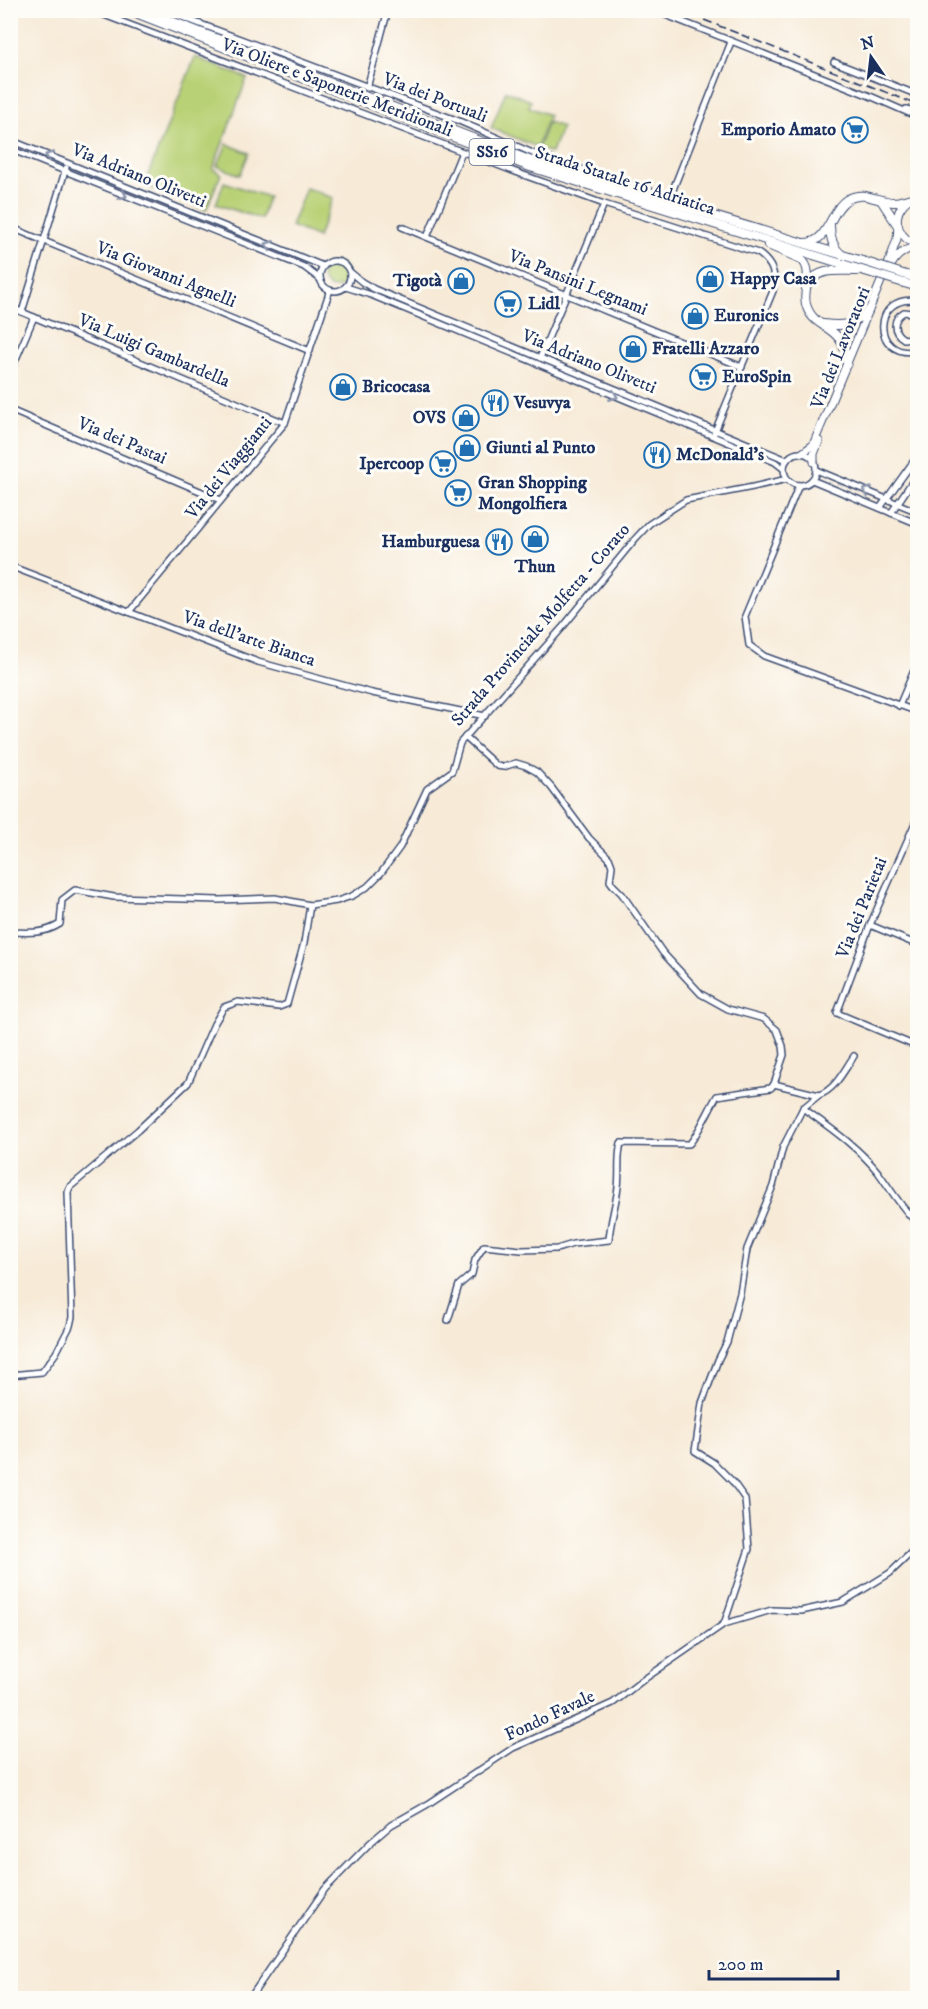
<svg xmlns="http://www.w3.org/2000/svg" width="928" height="2009" font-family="'IM FELL DW Pica',serif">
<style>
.green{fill:#b9d176;stroke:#6a806a;stroke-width:1.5}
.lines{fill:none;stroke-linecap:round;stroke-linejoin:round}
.minor-casing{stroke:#3c4b70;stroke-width:8}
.major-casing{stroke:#3c4b70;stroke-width:9}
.highway-casing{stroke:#3c4b70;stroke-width:10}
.minor{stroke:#fff;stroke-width:5}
.major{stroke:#fff;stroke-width:7}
.highway{stroke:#fff;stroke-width:8}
.rail{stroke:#1b2f5e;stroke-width:1.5;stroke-dasharray:9 4.5;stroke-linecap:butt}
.highway-bridge-casing{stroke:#3c4b70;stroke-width:10;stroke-linecap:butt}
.highway-bridge{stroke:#fff;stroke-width:8}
.oneway{stroke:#8d97ae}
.labels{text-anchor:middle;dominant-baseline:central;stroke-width:6;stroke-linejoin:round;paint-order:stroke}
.shield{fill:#fdfcf7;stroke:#5f6c8c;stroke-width:1.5}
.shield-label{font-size:16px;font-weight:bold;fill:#1b2f5e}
.street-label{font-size:18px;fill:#1b2f5e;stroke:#fdfcf7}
.poi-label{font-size:18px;font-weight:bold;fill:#1b2f5e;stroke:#fdfcf7;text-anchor:start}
</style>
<rect width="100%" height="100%" fill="#fdfcf7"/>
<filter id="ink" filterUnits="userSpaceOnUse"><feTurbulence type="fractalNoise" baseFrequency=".0167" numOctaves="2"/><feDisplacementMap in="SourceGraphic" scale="12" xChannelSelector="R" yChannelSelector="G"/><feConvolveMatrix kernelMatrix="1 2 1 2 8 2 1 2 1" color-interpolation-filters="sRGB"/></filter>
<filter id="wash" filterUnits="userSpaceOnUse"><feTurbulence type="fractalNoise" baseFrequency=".008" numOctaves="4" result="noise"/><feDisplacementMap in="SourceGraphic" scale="24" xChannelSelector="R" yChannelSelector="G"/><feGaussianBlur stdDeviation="1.35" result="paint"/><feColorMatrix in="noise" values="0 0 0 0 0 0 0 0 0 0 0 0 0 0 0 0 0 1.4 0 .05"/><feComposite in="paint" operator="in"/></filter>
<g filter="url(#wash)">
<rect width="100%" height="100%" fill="#f7ead7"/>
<!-- green -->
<g class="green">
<polygon points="195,57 247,78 213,169 221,174 206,210 144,185"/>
<polygon points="506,91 531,101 529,107 549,115 537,147 491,128"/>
<polygon points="548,122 562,127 551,153 538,148"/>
<polygon points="227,144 249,153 240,175 217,166"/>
<polygon points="224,182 268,197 261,219 216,204"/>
<polygon points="306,188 333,198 318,237 291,226"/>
<circle cx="335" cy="275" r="13"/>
</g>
</g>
<g filter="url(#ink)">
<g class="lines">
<!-- minor casing -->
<g class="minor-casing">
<g id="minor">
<path d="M91,10L521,174L604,204L758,253C771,262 777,275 773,291L713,436"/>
<polyline points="163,10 459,121 537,155 670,197 731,42"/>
<polyline points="653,10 870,96 918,117"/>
<polyline points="834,62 918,95"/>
<polyline points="367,88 388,10"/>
<polyline points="906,109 918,112"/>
<polyline points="10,140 323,266"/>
<polyline points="10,149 304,267 320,279"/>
<polyline points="10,227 310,351"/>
<polyline points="402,227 742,367"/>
<polyline points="427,237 462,152"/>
<circle cx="335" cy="276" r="15"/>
<polyline points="350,272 362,282 374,289 787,460"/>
<polyline points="346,287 371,295 713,436 775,462 784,469"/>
<path d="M918,301C872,292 870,360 918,351"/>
<polyline points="10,307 285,423"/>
<polyline points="22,312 66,168"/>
<path d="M918,314L904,312C892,319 892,332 904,339L918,337"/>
<polyline points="540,358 604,204"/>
<polyline points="10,373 34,317"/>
<polyline points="10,410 221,500"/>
<circle cx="800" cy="469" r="16"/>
<polyline points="816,470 918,512"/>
<polyline points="812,480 918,524"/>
<polyline points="799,485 745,616 749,645 764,656 918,712"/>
<polyline points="880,508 918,455"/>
<polyline points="891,513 918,473"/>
<polyline points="10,566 258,662 372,693 485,716"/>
<polyline points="129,612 285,423 330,290"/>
<polyline points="899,706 918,661"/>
<path d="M465,737L497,766L503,767L516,763L526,766L537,772L551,787L589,838L609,858L612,866L610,881L613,885L622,894L663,953L701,994L728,1009L764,1019L777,1030L783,1046L784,1055L774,1084L819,1095L803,1108C830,1128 857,1146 878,1172C891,1190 902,1209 918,1224"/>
<polyline points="918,816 870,925 837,1013 918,1047"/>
<polyline points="870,925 918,945"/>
<path d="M10,932C29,933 44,934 60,924L62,900L75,890L114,897L219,900L275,898L310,905"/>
<path d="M819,1095C836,1089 844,1070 854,1056"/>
<path d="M448,1320L459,1285L472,1274L475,1260L484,1246L521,1250L557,1249L573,1244L609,1240C610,1222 616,1205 618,1187C620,1172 617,1158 621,1143L689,1144C695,1140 711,1105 717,1096L771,1088L774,1084"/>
<polyline points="10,1375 42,1372 56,1353 70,1326 72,1317 68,1192 70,1187 138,1130 188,1083 214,1024 224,1007 238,1002 279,1007 287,1004 304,943 310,905 337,901 352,896 367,887 381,873 400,847 427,789 452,771 460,743 562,628 636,538 649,524 686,500 753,487 787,479"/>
<polyline points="724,1624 749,1549 745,1499 733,1482 714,1463 695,1451 702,1403 718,1360 727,1342 740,1293 747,1249 773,1186 783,1147 803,1108"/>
<polyline points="250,1998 325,1889 370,1843 391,1825 428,1804 513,1748 613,1703 643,1680 724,1624 772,1610 801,1611 843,1602 890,1573 918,1546"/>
</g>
</g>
<!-- major casing -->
<g class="major-casing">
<g id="major">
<path d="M918,193C912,197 906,200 902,206C891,221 901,240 918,245"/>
<path d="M890,268C895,255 905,249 918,246"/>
<polyline points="802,453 813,445 889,262 897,239 898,226"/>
<polyline points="814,462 814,454 819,441"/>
</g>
</g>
<!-- highway casing -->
<g class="highway-casing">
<g id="highway">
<polyline points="128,10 530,167 865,271"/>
<polyline points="143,10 529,160 869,263"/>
<polyline points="881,200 898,226"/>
<path d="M830,226C830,237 833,248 842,255"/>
<path d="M804,243C830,243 829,210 848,199C865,190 877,202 894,202C900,202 906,199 912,198"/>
<path d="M768,245L801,259C815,271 802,288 806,304C813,332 845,322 847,364"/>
<polyline points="906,275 918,278"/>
<polyline points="904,283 918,287"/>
<path d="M808,284C819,267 839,271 857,271"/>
<path d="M823,324C845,327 851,325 868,311"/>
</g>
</g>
<!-- minor -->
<use href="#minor" class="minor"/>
<!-- major -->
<use href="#major" class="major"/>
<!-- highway -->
<use href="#highway" class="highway"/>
<!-- rail -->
<polyline class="rail" points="679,10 918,105"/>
<!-- highway-bridge casing -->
<g class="highway-bridge-casing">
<g id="highway-bridge">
<polyline points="869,263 906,275"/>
<polyline points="865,271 904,283"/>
</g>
</g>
<!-- highway-bridge -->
<use href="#highway-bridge" class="highway-bridge"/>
</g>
<!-- one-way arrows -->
<defs><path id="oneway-chevron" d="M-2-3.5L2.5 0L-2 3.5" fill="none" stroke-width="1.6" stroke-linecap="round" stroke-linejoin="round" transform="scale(1.5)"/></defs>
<g class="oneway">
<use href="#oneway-chevron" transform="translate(49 156) rotate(-158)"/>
<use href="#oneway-chevron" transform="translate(123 195) rotate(22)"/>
<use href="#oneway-chevron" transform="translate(269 245) rotate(-158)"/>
<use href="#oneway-chevron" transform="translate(614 396) rotate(22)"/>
<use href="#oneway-chevron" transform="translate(867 491) rotate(-157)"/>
</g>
</g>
<!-- icons -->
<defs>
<g id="supermarket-ring" transform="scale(1.35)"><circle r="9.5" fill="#fdfcf7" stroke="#1f6fb2" stroke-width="1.5"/><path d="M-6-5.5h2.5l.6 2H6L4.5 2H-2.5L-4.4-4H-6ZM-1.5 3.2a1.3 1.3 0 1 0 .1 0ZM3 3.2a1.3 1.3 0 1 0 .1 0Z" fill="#1f6fb2"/></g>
<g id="shop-ring" transform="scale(1.35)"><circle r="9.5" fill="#fdfcf7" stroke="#1f6fb2" stroke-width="1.5"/><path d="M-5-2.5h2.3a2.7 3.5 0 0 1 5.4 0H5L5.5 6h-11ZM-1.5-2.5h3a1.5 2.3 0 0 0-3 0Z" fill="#1f6fb2"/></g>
<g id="restaurant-ring" transform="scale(1.35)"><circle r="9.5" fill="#fdfcf7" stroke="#1f6fb2" stroke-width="1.5"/><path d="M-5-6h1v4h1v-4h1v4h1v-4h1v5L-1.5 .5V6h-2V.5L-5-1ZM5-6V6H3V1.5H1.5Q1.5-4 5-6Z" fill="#1f6fb2"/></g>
</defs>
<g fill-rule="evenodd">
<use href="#supermarket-ring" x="855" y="130"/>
<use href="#shop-ring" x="710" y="279"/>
<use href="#shop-ring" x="461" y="281"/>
<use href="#supermarket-ring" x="508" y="304"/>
<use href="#shop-ring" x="695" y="316"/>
<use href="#shop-ring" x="633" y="349"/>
<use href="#supermarket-ring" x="703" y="377"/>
<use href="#shop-ring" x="343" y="387"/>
<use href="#restaurant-ring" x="495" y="403"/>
<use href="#shop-ring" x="466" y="418"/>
<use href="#shop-ring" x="467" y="448"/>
<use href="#restaurant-ring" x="657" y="455"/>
<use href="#supermarket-ring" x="443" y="464"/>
<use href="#supermarket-ring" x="458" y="493"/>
<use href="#shop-ring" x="535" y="539"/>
<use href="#restaurant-ring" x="499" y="542"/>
</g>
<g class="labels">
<!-- shield labels -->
<rect class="shield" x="469.5" y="139" width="45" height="26" rx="4.5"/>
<g class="shield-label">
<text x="492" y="152">SS16</text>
</g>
<!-- street labels -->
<g class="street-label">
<text transform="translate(337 88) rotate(21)">Via Oliere e Saponerie Meridionali</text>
<text transform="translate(435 98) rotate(21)">Via dei Portuali</text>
<text transform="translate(139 176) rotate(22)">Via Adriano Olivetti</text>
<text transform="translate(625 181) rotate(18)">Strada Statale 16 Adriatica</text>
<text transform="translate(166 275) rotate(22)">Via Giovanni Agnelli</text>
<text transform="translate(578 283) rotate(22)">Via Pansini Legnami</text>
<text transform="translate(841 348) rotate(-68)">Via dei Lavoratori</text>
<text transform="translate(154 351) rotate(23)">Via Luigi Gambardella</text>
<text transform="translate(589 362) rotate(22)">Via Adriano Olivetti</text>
<text transform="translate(122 441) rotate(23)">Via dei Pastai</text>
<text transform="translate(229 468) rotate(-51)">Via dei Viaggianti</text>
<text transform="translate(541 625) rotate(-49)">Strada Provinciale Molfetta - Corato</text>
<text transform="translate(249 639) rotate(19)">Via dell'arte Bianca</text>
<text transform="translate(862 908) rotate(-68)">Via dei Parietai</text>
<text transform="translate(550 1716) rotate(-25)">Fondo Favale</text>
</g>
<!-- poi labels -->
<g class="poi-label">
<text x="836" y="130" text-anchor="end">Emporio Amato</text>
<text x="730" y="279">Happy Casa</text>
<text x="442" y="281" text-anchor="end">Tigotà</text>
<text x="528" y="304">Lidl</text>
<text x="714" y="316">Euronics</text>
<text x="652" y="349">Fratelli Azzaro</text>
<text x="722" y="377">EuroSpin</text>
<text x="362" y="387">Bricocasa</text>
<text x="514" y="403">Vesuvya</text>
<text x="446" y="418" text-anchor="end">OVS</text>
<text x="486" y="448">Giunti al Punto</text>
<text x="676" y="455">McDonald's</text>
<text x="424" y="464" text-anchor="end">Ipercoop</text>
<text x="478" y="483">Gran Shopping<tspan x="478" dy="21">Mongolfiera</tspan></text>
<text x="480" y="542" text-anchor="end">Hamburguesa</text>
<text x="535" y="567" text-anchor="middle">Thun</text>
</g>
</g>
<!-- margin -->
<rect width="928" height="2009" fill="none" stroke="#fdfcf7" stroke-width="36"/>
<!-- north arrow -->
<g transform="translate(871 57) rotate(346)" stroke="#fdfcf7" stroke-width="4.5" paint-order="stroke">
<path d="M0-4.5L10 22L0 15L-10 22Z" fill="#1b2f5e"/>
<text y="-9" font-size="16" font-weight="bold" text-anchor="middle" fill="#1b2f5e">N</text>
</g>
<!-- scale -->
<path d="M709 1970v9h129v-9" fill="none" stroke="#1b2f5e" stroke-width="3"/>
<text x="718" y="1970" font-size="18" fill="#1b2f5e" stroke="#fdfcf7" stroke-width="4.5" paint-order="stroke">200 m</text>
</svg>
